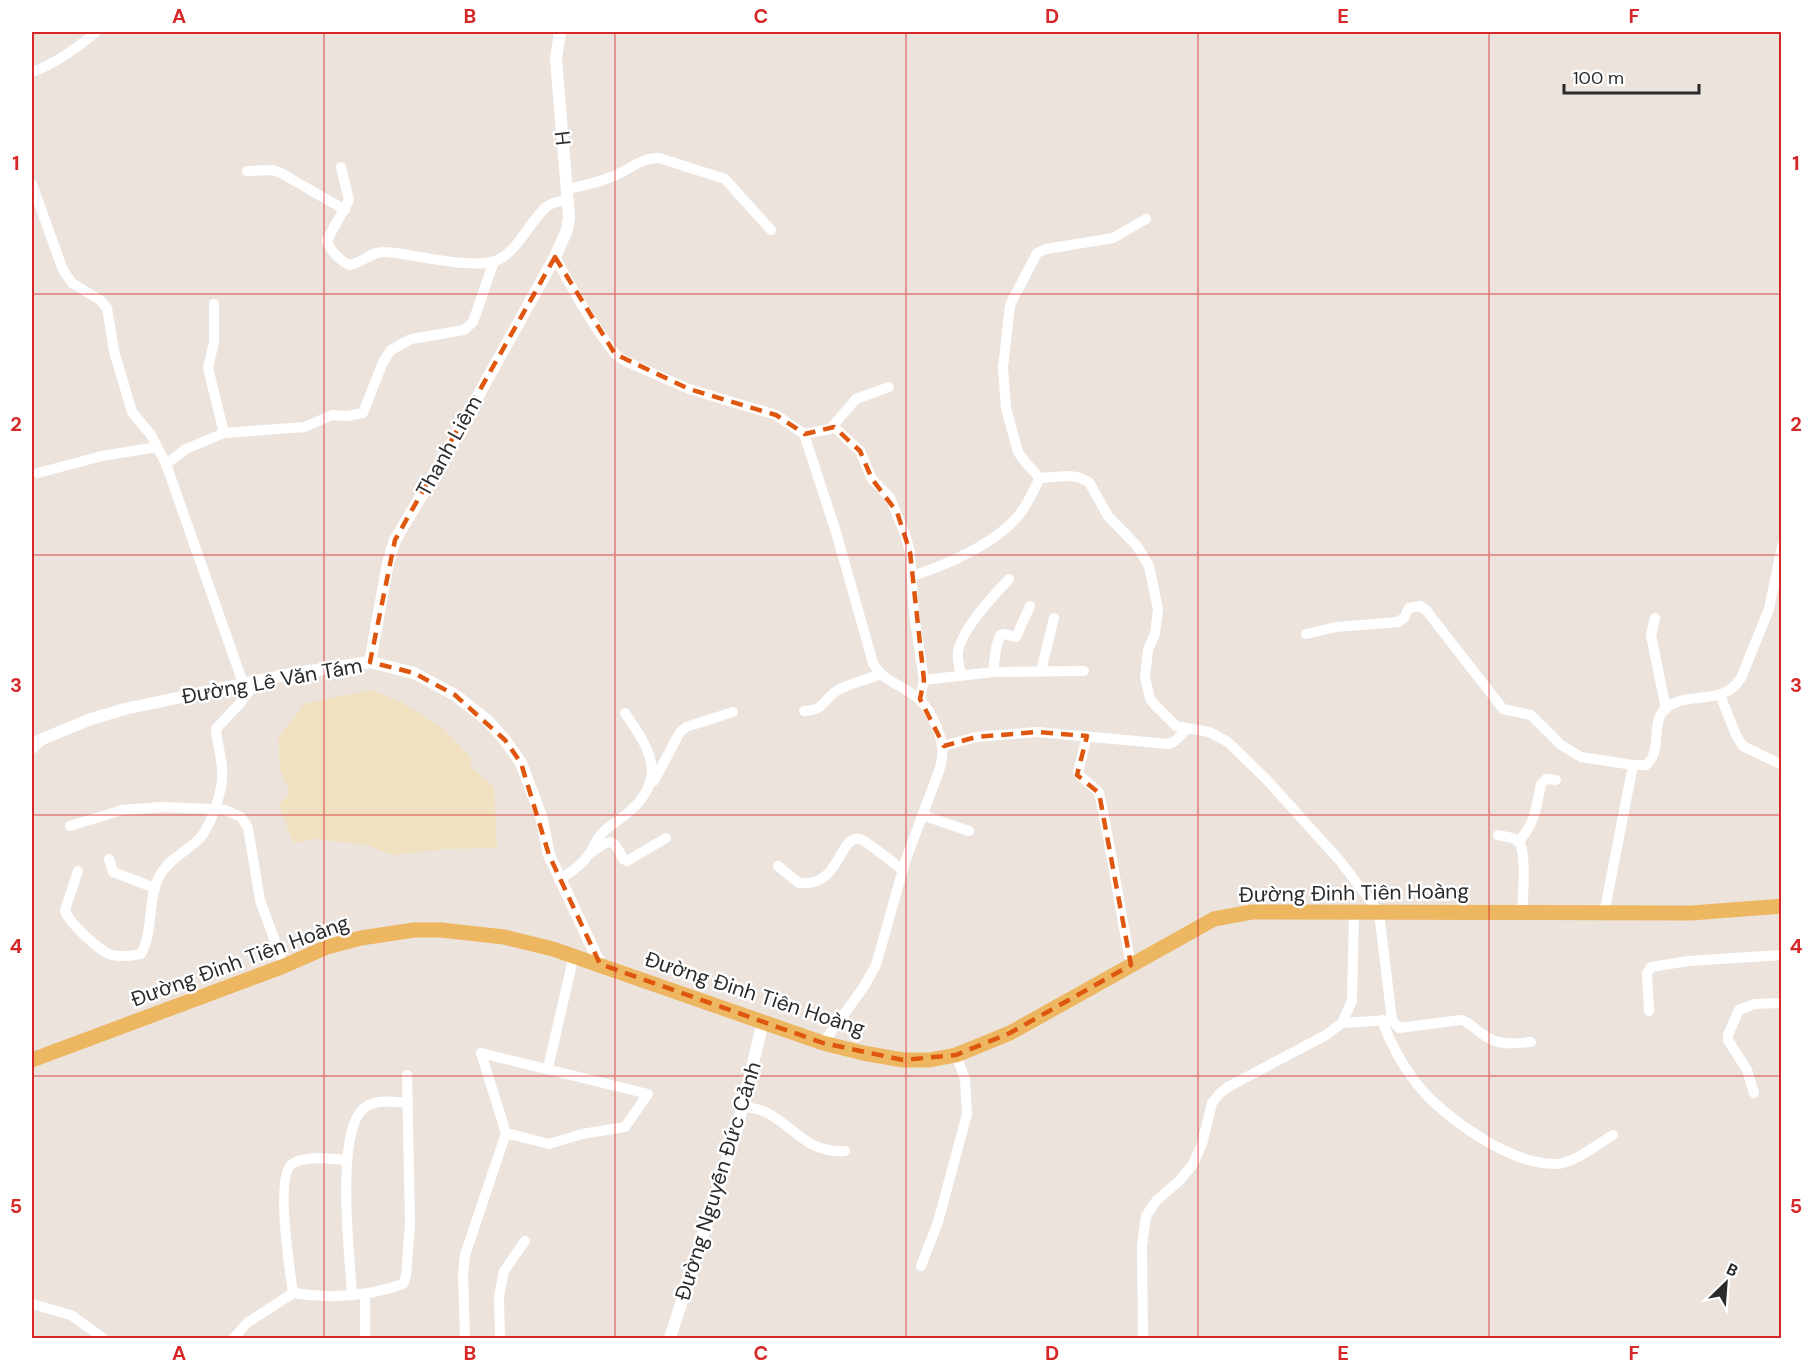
<svg xmlns="http://www.w3.org/2000/svg" width="1813" height="1370" font-family="'DM Sans',sans-serif">
<style>
.sand{fill:#f0e1c1}
.lines{fill:none;stroke-linecap:round;stroke-linejoin:round}
.minor{stroke:#fff;stroke-width:10}
.tertiary{stroke:#fff;stroke-width:12}
.primary{stroke:#edb661;stroke-width:15}
.marked{fill:none;stroke:#df570e;stroke-width:4.5;stroke-dasharray:12 8;stroke-linejoin:round}
.grid{fill:none;stroke:#d62828;stroke-width:1.5;stroke-opacity:0.55}
.labels{text-anchor:middle;dominant-baseline:central;stroke-width:5;stroke-linejoin:round;paint-order:stroke}
.street-label{font-size:21px;fill:#2b2b2b;stroke:#fff}
.neatline{fill:none;stroke:#d62828;stroke-width:2}
.grid-label{font-size:20px;text-anchor:middle;font-weight:bold;fill:#d62828}
</style>
<rect width="100%" height="100%" fill="#ece3dd"/>
<!-- sand -->
<polygon class="sand" points="371,690 401,702 441,727 472,759 470,766 494,787 497,848 447,849 393,855 367,845 315,839 293,843 279,804 290,793 280,769 278,738 305,703"/>
<g class="lines">
<!-- minor -->
<g class="minor">
<path d="M32,72C55,64 77,48 96,32"/>
<path d="M341,167L349,200L327,240C330,251 340,261 350,265C362,263 372,251 385,252C411,253 476,272 500,259C520,247 529,223 546,207L553,203L568,199"/>
<polyline points="247,171 272,170 281,173 345,210"/>
<polyline points="32,184 63,270 72,283 100,300 107,308 114,351 132,412 151,435 166,464 243,683"/>
<path d="M567,189C583,186 599,182 614,176C628,170 643,157 659,158L725,179L771,230"/>
<polyline points="1146,219 1113,238 1046,249 1037,253 1010,305 1003,368 1006,408 1018,452 1025,462 1040,478 1068,476 1078,477 1089,482 1108,516 1137,546 1149,566 1158,609 1155,634 1148,650 1145,677 1150,699 1154,704 1176,726 1209,732 1228,742 1267,780 1340,861 1379,912 1392,1020"/>
<path d="M555,257L580,302L601,335L615,354L625,361L689,389L776,415L804,434L836,532L873,663C883,682 905,686 920,700C928,708 932,717 937,728C943,743 944,752 940,768L905,862L876,965L863,988L823,1043"/>
<polyline points="214,304 214,342 208,368 224,433"/>
<polyline points="834,427 860,451 872,479 890,498 905,534 910,552 914,614 924,680 920,699"/>
<polyline points="804,434 830,429 856,399 889,387"/>
<polyline points="166,464 186,449 224,433 305,427 332,415 348,416 363,413 383,362 391,350 411,339 464,330 473,322 494,261"/>
<polyline points="38,473 102,456 157,447"/>
<path d="M912,576C947,565 1000,542 1022,511C1029,501 1034,489 1040,478"/>
<polyline points="1655,618 1651,635 1666,709"/>
<path d="M1306,634L1336,627L1398,622L1404,618L1409,608L1420,606L1426,610L1503,709L1531,715L1561,745L1581,757L1633,765H1646C1663,752 1650,723 1665,709C1688,689 1722,708 1741,678L1769,609L1782,546"/>
<polyline points="1041,671 1054,618"/>
<polyline points="993,672 996,648 1000,635 1004,634 1016,637 1030,606"/>
<path d="M961,674C959,667 957,659 958,651C963,628 993,596 1009,579"/>
<polyline points="924,680 993,672 1084,671"/>
<polyline points="1720,695 1736,735 1743,746 1782,765"/>
<path d="M804,711C824,710 822,702 835,692C848,683 866,681 880,674"/>
<path d="M1087,736L1078,772C1082,781 1093,784 1099,793C1112,850 1119,907 1131,965"/>
<polyline points="943,746 976,737 1037,732 1169,744 1175,741 1187,729"/>
<polyline points="654,781 680,732 686,727 733,712"/>
<polyline points="922,815 969,831"/>
<polyline points="70,826 122,810 161,807 214,809 225,810 241,817 248,828 260,900 284,966"/>
<path d="M1498,835C1505,837 1517,837 1520,844C1526,854 1523,900 1522,913"/>
<path d="M1519,842C1537,818 1535,811 1541,784L1546,779L1556,780"/>
<path d="M592,852C611,838 613,838 623,859L627,861L666,838"/>
<polyline points="109,859 113,872 155,888"/>
<path d="M778,866L799,883C841,888 838,835 860,839C865,840 896,865 903,870"/>
<path d="M78,871L65,910C68,922 99,951 112,955C122,957 131,956 141,954C154,930 147,901 159,877C168,859 185,853 199,839C210,828 221,795 222,779C224,763 217,745 216,729L241,702L257,680"/>
<path d="M559,880C571,872 582,865 590,853C594,846 597,839 602,833C611,824 622,819 631,810C668,776 649,748 625,713"/>
<polyline points="1604,914 1633,765"/>
<polyline points="1649,1011 1647,973 1651,967 1688,961 1782,955"/>
<path d="M1382,1020C1390,1043 1402,1065 1417,1084C1444,1118 1511,1165 1556,1164C1573,1164 1598,1144 1613,1135"/>
<path d="M1342,1023L1392,1020L1399,1028L1461,1020C1469,1022 1474,1028 1481,1033C1497,1046 1513,1044 1531,1042"/>
<polyline points="548,1068 574,955"/>
<polyline points="1754,1093 1747,1070 1728,1040 1728,1035 1739,1010 1754,1004 1782,1003"/>
<path d="M743,1107C787,1108 796,1154 845,1151"/>
<polyline points="921,1266 938,1222 967,1114 965,1079 956,1055"/>
<path d="M293,1293C290,1272 275,1176 292,1164C304,1155 333,1159 347,1160"/>
<path d="M352,1295C350,1258 335,1134 363,1109C375,1098 393,1102 408,1103"/>
<polyline points="365,1295 365,1338"/>
<polyline points="32,1304 71,1315 103,1338"/>
<path d="M234,1338L247,1323L293,1293C331,1299 367,1297 403,1284L406,1276L410,1224L407,1075"/>
<polyline points="465,1338 463,1274 465,1255 506,1133 481,1053 648,1094 625,1127 582,1134 549,1144 506,1133"/>
<polyline points="500,1338 499,1296 504,1271 525,1241"/>
<polyline points="1143,1338 1142,1246 1146,1216 1156,1201 1179,1181 1193,1164 1202,1144 1212,1103 1220,1093 1228,1087 1326,1035 1342,1023 1352,1001 1354,913"/>
</g>
<!-- tertiary -->
<g class="tertiary">
<polyline points="370,662 388,563 395,540 442,461 555,257 567,230 569,217 556,59 560,32"/>
<polyline points="32,748 40,740 91,719 125,709 290,674 370,662 414,673 455,695 487,720 505,740 521,763 541,816 549,855 600,964"/>
<polyline points="670,1338 737,1129 763,1022"/>
</g>
<!-- primary -->
<polyline class="primary" points="32,1060 284,966 327,947 361,938 414,930 441,930 504,937 553,949 823,1043 863,1053 903,1060 929,1060 956,1055 1010,1033 1214,919 1252,912 1691,913 1782,906"/>
</g>
<!-- marked area -->
<path class="marked" d="M555,257L615,354L689,389L776,415L805,434L834,427L860,451L872,479L897,512L910,552L924,680L920,699L944,746L976,737L1037,732L1087,736L1077,775L1099,793L1131,965L1010,1033L956,1055L903,1060L823,1043L600,964L549,855L521,763L505,740L455,695L414,673L370,662L395,540Z"/>
<!-- grid -->
<path class="grid" d="M324,32V1338M615,32V1338M906,32V1338M1198,32V1338M1489,32V1338M32,294H1782M32,555H1782M32,815H1782M32,1076H1782"/>
<g class="labels">
<!-- street labels -->
<g class="street-label">
<text transform="translate(563 138) rotate(-96)">H</text>
<text transform="translate(449 446) rotate(-61)">Thanh Liêm</text>
<text transform="translate(272 681) rotate(-10)">Đường Lê Văn Tám</text>
<text transform="translate(1354 893) rotate(-1)">Đường Đinh Tiên Hoàng</text>
<text transform="translate(240 961) rotate(-20)">Đường Đinh Tiên Hoàng</text>
<text transform="translate(755 994) rotate(18)">Đường Đinh Tiên Hoàng</text>
<text transform="translate(718 1181) rotate(-73)">Đường Nguyễn Đức Cảnh</text>
</g>
</g>
<!-- border -->
<rect width="1813" height="1370" fill="none" stroke="#ffffff" stroke-width="66"/>
<!-- north arrow -->
<g transform="translate(1726 1283) rotate(25)" stroke="#ffffff" stroke-width="4.5" paint-order="stroke">
<path d="M0-4.5L10 22L0 15L-10 22Z" fill="#2b2b2b"/>
<text y="-9" font-size="16" font-weight="bold" text-anchor="middle" fill="#2b2b2b">B</text>
</g>
<!-- scale -->
<path d="M1564 84v9h135v-9" fill="none" stroke="#2b2b2b" stroke-width="3"/>
<text x="1573" y="84" font-size="18" fill="#2b2b2b" stroke="#ffffff" stroke-width="4.5" paint-order="stroke">100 m</text>
<rect x="33" y="33" width="1747" height="1304" class="neatline"/>
<g class="grid-label">
<text x="179" y="23">A</text>
<text x="470" y="23">B</text>
<text x="761" y="23">C</text>
<text x="1052" y="23">D</text>
<text x="1343" y="23">E</text>
<text x="1634" y="23">F</text>
<text x="16" y="170">1</text>
<text x="1796" y="170">1</text>
<text x="16" y="431">2</text>
<text x="1796" y="431">2</text>
<text x="16" y="692">3</text>
<text x="1796" y="692">3</text>
<text x="16" y="953">4</text>
<text x="1796" y="953">4</text>
<text x="16" y="1213">5</text>
<text x="1796" y="1213">5</text>
<text x="179" y="1360">A</text>
<text x="470" y="1360">B</text>
<text x="761" y="1360">C</text>
<text x="1052" y="1360">D</text>
<text x="1343" y="1360">E</text>
<text x="1634" y="1360">F</text>
</g>
</svg>
